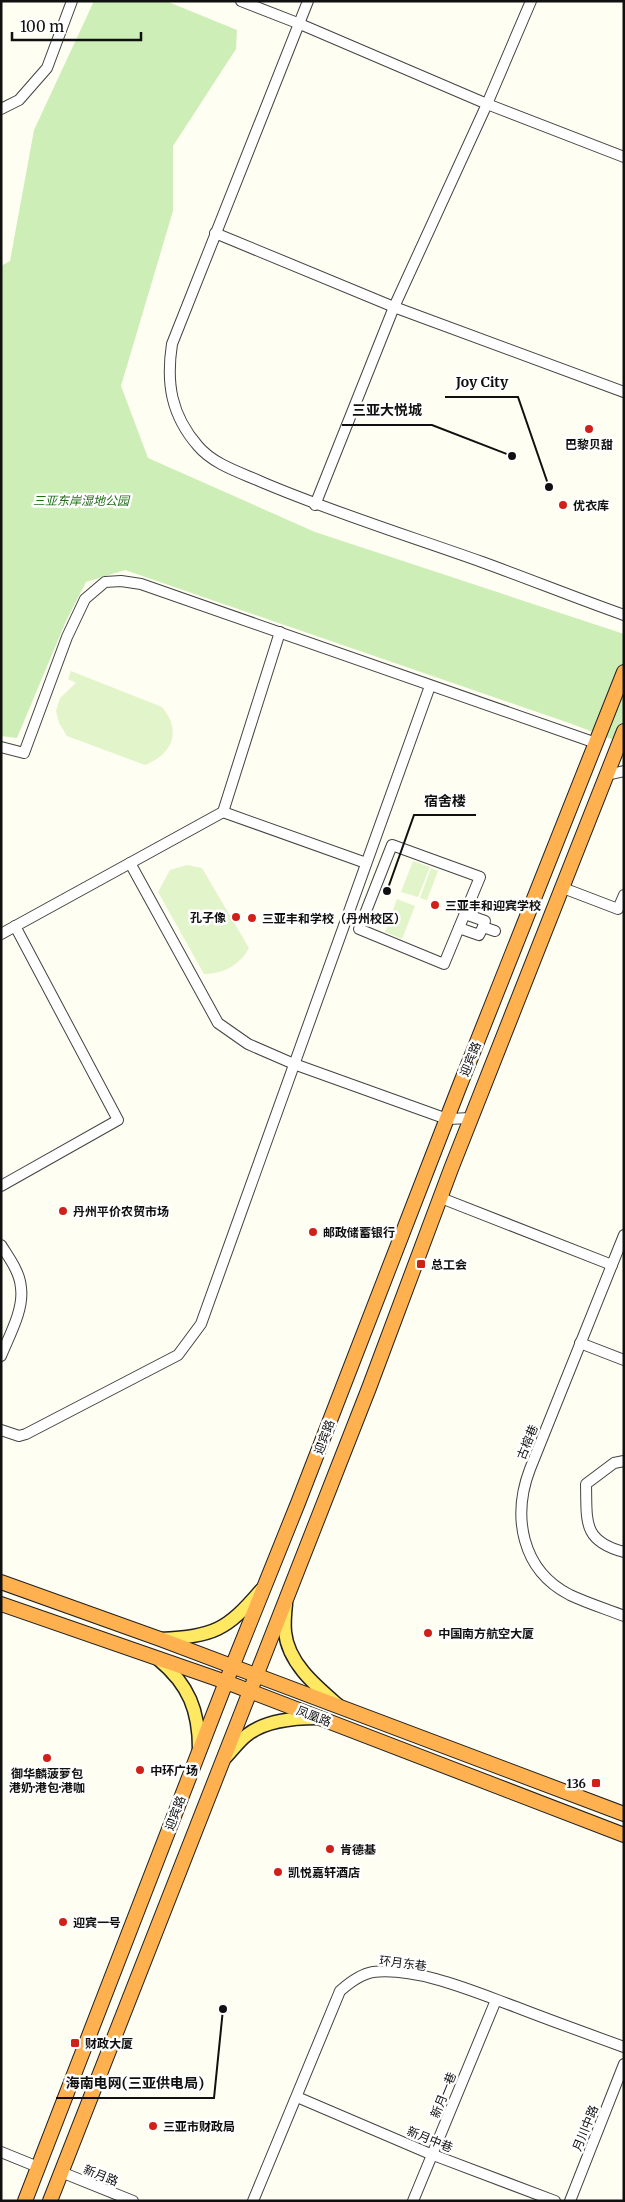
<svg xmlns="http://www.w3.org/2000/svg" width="625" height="2202" font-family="Merriweather,'Noto Sans SC',serif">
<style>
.green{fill:#ceeeb7}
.pitch{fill:#e2f5ca}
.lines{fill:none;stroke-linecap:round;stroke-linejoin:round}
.minor-casing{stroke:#434343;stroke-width:12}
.major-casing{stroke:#212121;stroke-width:15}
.highway-casing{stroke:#212121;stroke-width:16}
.minor{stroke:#fff;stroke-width:10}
.major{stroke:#ffe862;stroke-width:12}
.highway{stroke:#ffb150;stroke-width:14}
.poi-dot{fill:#cf2118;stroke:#fff;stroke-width:2}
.labels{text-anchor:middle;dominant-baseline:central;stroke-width:5;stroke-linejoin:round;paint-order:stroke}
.poi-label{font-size:12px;font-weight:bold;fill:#101010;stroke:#fff;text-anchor:start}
.park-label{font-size:12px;font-style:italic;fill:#226f18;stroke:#fff}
.street-label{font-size:12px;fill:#101010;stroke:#fff}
.leader{fill:none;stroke:#101010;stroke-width:2}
.callout-dot{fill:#101010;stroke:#fff;stroke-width:2}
.callout-label{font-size:14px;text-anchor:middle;font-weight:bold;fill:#101010;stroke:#fff;stroke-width:5;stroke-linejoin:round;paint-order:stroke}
</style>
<rect width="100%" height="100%" fill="#fffef2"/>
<!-- green -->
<polygon class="green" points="94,1 166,1 237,30 236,49 173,146 173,211 121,386 148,458 315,532 624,634 624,744 572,724 125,570 86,582 66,621 17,738 1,736 1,266 10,261 34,130"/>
<!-- pitch -->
<g class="pitch">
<path d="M71,671L162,707C182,731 173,754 145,765L67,736L59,723L56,711L60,698L76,683L68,679Z"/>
<polygon points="413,861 430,867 418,897 401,892"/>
<path d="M187,865L202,868L249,948C240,965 223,974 204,974L158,892L170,870Z"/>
<polygon points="431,868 438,871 427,900 420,898"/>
<polygon points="397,899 415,906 402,939 385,932"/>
</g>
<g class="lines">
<!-- minor casing -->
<g class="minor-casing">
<g id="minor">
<polyline points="241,1 300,24 487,104 624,157"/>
<path d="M308,1L172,344C166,383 171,415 198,446C214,465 242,473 264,483C335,513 409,536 482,562C529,579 576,598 624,615"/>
<polyline points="1,109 19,100 47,68 72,1"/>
<polyline points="215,233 394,307 624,392"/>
<polyline points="315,505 394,307 487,104 531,1"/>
<polyline points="1,747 24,753 67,637 85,599 105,582 121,581 141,584 596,743"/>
<polyline points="607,775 624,771"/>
<polyline points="223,812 366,863"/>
<polygon points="392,845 480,877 444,964 359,929"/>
<polyline points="130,863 218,1023 248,1044 294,1064 447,1119 472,1118"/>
<polyline points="563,888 618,909 624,895"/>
<polyline points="465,914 485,921 483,927 495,931"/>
<polyline points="459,928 479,935 483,927"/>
<polyline points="1,934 223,812 280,632"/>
<polyline points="1,1186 118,1120 15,926"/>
<polyline points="441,1198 612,1265"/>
<path d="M624,1235L530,1469C512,1516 521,1570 570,1595C587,1603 606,1609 624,1616"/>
<path d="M1,1245C9,1258 20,1272 21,1288C24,1310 9,1336 1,1356"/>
<polyline points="580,1343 624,1360"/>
<polyline points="1,1430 19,1436 26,1434 178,1355 201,1324 430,686"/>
<path d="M624,1461L614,1463L586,1484C587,1521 582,1541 624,1552"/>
<polyline points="297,2097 428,2153 555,2201"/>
<polyline points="1,2152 38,2167"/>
<polyline points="61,2172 133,2201"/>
<path d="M253,2201L340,1991C349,1983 361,1974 373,1972C418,1967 475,1992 516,2007C552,2021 588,2034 624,2047"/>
<polyline points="413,2201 496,2000"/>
<polyline points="570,2201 624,2064"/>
</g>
</g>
<!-- major casing -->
<g class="major-casing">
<g id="major">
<path d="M286,1604C285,1613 284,1623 285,1632C288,1663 316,1686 338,1705"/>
<path d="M160,1639C214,1636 226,1631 261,1590"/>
<path d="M159,1660C189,1685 199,1711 199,1749"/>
<path d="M225,1758C232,1751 239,1741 247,1735C266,1720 294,1718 317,1718"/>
</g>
</g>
<!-- highway casing -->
<g class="highway-casing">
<g id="highway">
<polyline points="1,1582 160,1639 624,1814"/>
<polyline points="1,1604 226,1682 624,1835"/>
<polyline points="25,2201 226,1682 298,1503 458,1090 624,672"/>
<polyline points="50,2201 369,1388 451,1169 624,731"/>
</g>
</g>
<!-- minor -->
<use href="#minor" class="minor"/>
<!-- major -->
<use href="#major" class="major"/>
<!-- highway -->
<use href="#highway" class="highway"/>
</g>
<!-- markers -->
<g class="poi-dot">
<circle cx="589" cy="429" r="5"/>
<circle cx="563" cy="505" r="5"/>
<circle cx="435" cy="905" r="5"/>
<circle cx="236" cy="917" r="5"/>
<circle cx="252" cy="918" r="5"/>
<circle cx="63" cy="1211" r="5"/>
<circle cx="313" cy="1232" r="5"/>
<rect x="416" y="1259" width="10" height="10" rx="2.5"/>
<circle cx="428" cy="1633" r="5"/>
<circle cx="47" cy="1758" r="5"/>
<circle cx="140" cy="1770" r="5"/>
<rect x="591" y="1778" width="10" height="10" rx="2.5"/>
<circle cx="330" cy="1849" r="5"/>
<circle cx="278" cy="1872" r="5"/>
<circle cx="63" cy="1922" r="5"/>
<rect x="70" y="2038" width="10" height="10" rx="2.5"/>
<circle cx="153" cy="2126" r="5"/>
</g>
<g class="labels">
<!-- poi labels -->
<g class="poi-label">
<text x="589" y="444" text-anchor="middle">巴黎贝甜</text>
<text x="573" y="505">优衣库</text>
<text x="445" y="905">三亚丰和迎宾学校</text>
<text x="226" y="917" text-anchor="end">孔子像</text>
<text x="262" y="918">三亚丰和学校（丹州校区）</text>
<text x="73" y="1211">丹州平价农贸市场</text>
<text x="323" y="1232">邮政储蓄银行</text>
<text x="431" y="1264">总工会</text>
<text x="438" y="1633">中国南方航空大厦</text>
<text x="150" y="1770">中环广场</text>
<text x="47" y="1773" text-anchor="middle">御华麟菠萝包<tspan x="47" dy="14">港奶·港包·港咖</tspan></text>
<text x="586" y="1783" text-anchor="end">136</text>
<text x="340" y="1849">肯德基</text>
<text x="288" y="1872">凯悦嘉轩酒店</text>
<text x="73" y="1922">迎宾一号</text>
<text x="85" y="2043">财政大厦</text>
<text x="163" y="2126">三亚市财政局</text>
</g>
<!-- park labels -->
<g class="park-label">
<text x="81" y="500">三亚东岸湿地公园</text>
</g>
<!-- street labels -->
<g class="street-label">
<text transform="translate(470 1059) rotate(-68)">迎宾路</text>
<text transform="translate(324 1437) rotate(-69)">迎宾路</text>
<text transform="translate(527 1442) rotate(-68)">古榕巷</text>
<text transform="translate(314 1716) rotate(21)">凤凰路</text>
<text transform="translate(175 1813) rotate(-69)">迎宾路</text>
<text transform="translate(403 1963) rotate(7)">环月东巷</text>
<text transform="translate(443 2095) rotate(-68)">新月一巷</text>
<text transform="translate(585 2128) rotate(-68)">月川中路</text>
<text transform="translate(430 2139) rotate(22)">新月中巷</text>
<text transform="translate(101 2175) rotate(22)">新月路</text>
</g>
</g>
<!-- callouts -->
<path class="leader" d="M549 487L518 397H445M512 456L432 425H342M387 891L414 815H476M223 2009L214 2098H56"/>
<g class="callout-dot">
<circle cx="549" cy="487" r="5"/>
<circle cx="512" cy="456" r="5"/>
<circle cx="387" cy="891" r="5"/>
<circle cx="223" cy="2009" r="5"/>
</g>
<g class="callout-label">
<text x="482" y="387">Joy City</text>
<text x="387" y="415">三亚大悦城</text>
<text x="445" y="806">宿舍楼</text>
<text x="135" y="2088">海南电网(三亚供电局)</text>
</g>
<!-- border -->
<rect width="625" height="2202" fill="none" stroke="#101010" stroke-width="5"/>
<!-- scale -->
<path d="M12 32v8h129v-8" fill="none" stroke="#101010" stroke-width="2.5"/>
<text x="20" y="32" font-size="15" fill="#101010" stroke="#ffffff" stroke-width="4" paint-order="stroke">100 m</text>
</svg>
